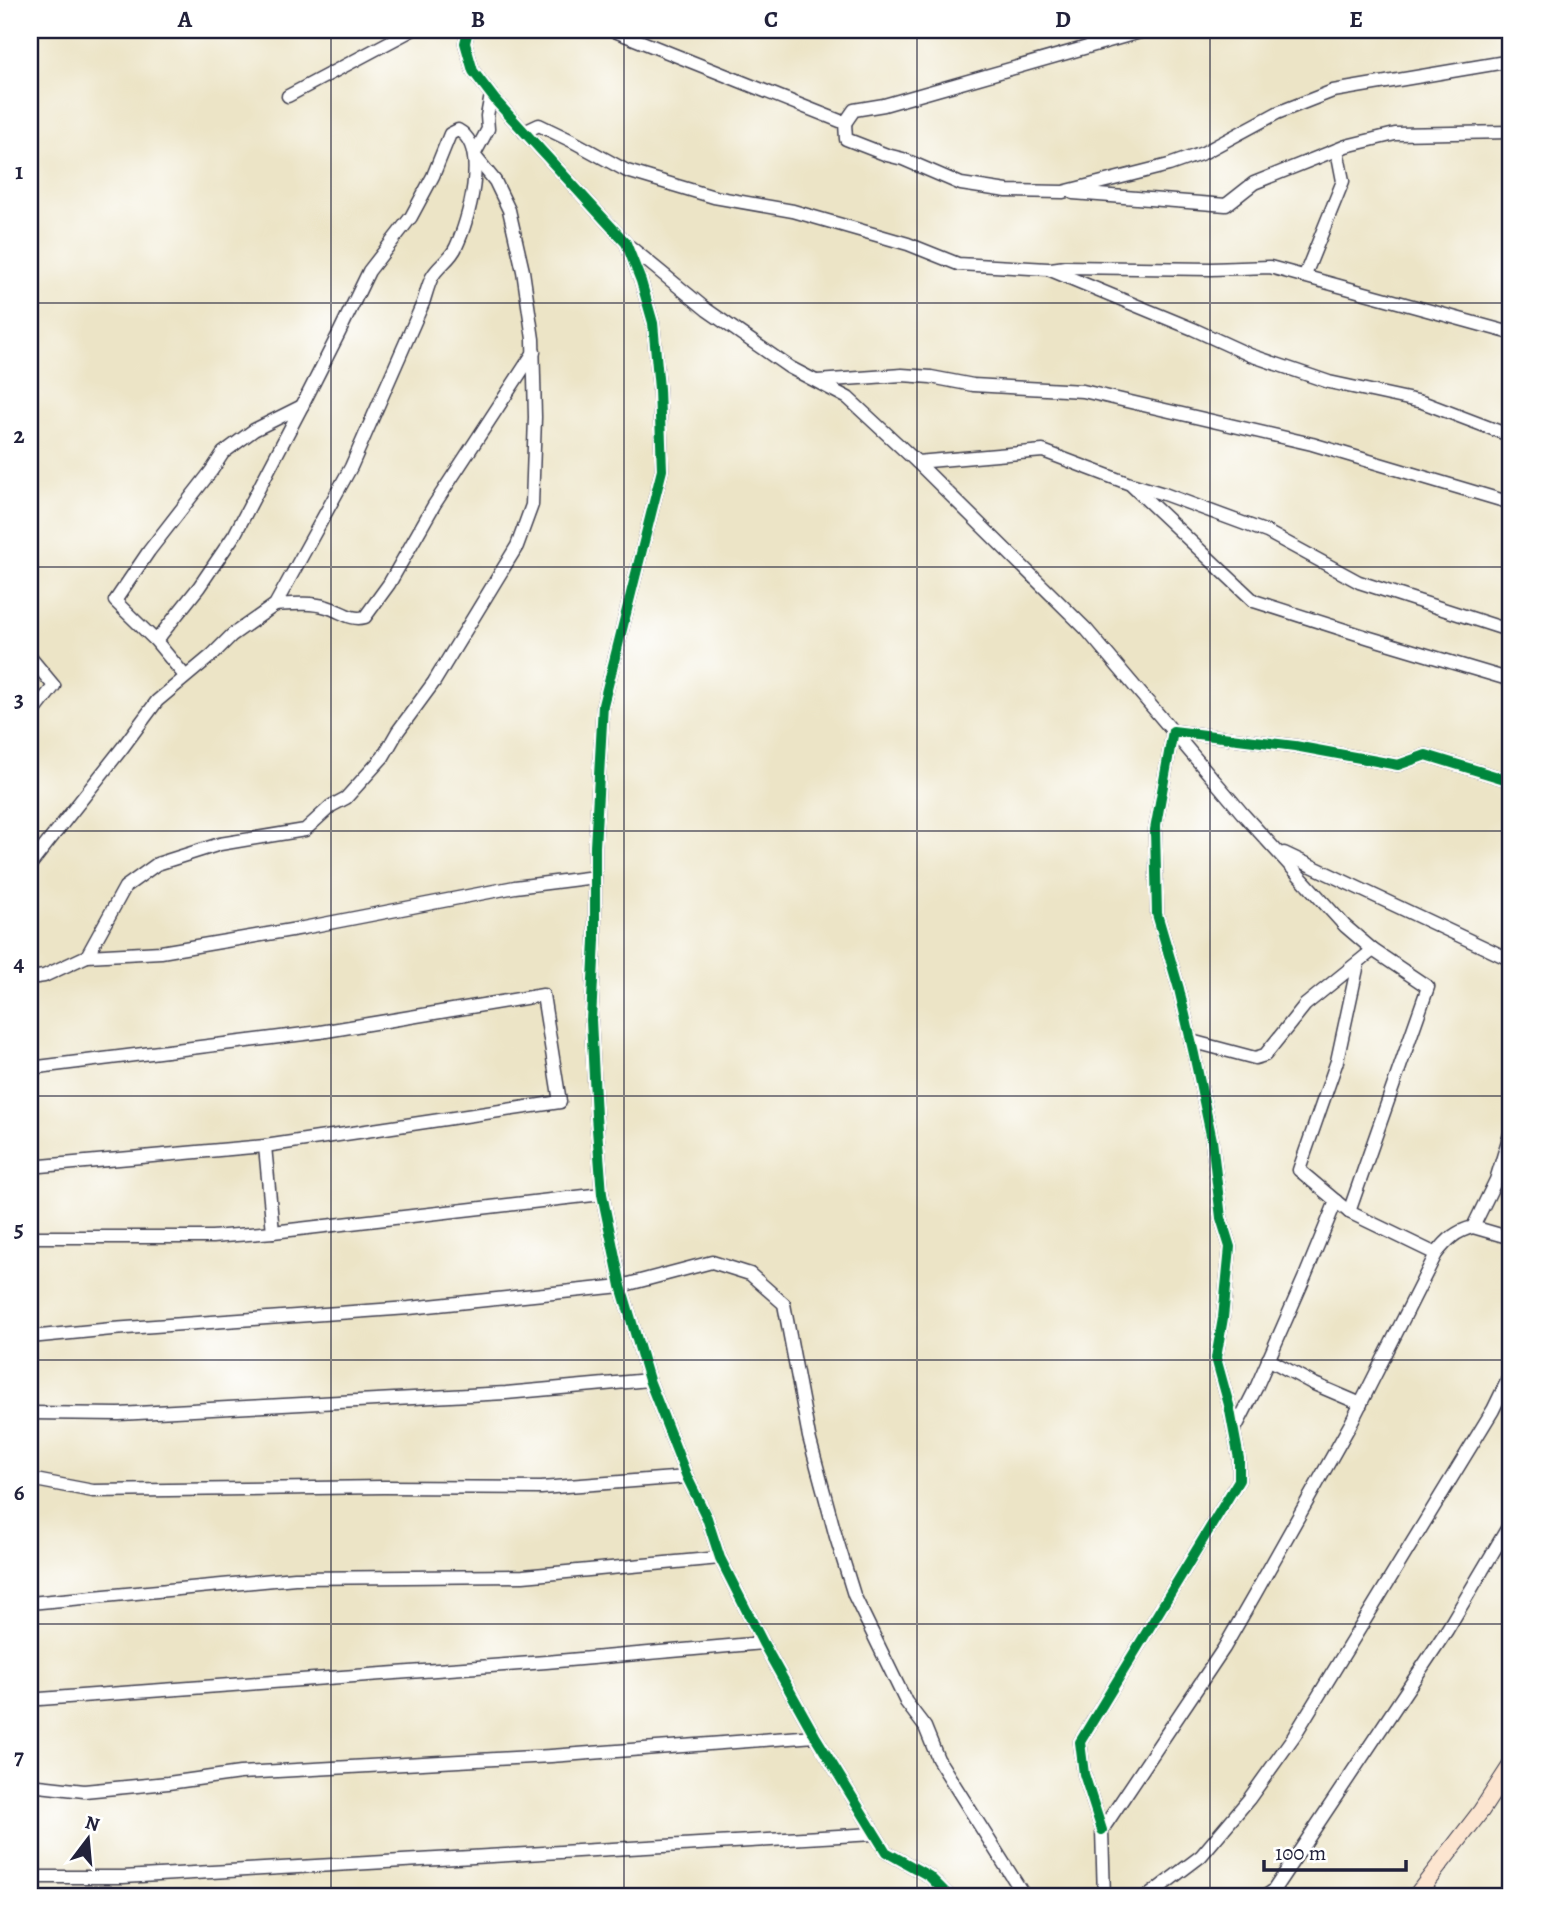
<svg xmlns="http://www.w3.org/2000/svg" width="1541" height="1927" font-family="Alegreya,serif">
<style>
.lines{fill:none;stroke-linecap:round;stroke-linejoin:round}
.street-casing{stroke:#403f50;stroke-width:15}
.secondary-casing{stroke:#403f50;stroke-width:18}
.street{stroke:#fff;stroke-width:12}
.secondary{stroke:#fce5d0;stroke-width:16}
.cycleway-casing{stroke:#fff;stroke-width:15}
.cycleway{stroke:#00873e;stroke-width:10}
.grid{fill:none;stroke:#22223b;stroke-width:2;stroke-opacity:0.55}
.neatline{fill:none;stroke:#22223b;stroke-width:2.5}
.grid-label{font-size:23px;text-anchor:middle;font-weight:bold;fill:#22223b}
</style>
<rect width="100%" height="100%" fill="#fff"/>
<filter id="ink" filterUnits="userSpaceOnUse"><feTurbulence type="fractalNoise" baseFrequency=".0143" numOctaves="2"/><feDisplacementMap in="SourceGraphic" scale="14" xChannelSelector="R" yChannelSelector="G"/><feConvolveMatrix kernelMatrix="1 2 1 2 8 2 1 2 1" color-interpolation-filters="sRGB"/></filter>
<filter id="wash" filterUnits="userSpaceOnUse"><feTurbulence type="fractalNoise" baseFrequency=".00686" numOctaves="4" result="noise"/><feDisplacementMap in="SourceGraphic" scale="28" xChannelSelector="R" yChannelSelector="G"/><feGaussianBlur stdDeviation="1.57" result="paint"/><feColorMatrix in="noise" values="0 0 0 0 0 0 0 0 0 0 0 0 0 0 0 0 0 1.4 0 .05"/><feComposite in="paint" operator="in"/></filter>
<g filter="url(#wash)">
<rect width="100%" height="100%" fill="#ece4c6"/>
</g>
<g filter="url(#ink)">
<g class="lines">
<!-- street casing -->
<g class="street-casing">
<g id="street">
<polyline points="468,30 465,43 473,71 496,101 626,243 641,281 653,323 659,389 662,470 603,705 595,847 595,940 591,1020 596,1116 602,1194 621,1286 649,1380 687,1477 707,1518 720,1558 763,1643 815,1736 886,1852 929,1876 950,1897"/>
<polyline points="612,30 845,123 846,139 887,155 903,159 961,184 1007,191 1063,192 1169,165 1203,153 1277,113 1333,91 1511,61"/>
<polyline points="288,96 412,30"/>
<polyline points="845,123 854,110 884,105 1147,30"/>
<polyline points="524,132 539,125 572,141 627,171 714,197 793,211 908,244 958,264 1048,269 1193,329 1250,355 1329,382 1422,402 1511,436"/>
<polyline points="1073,193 1226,205 1254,183 1346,146 1395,134 1511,132"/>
<polyline points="629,246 707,310 789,367 848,398 917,462 1043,451 1130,484 1254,601 1370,638 1511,680"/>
<polyline points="1051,269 1065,267 1211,269 1270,267 1511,333"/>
<polyline points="1305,275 1343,181 1337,150"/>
<polyline points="817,381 902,375 931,377 973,385 1083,391 1312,444 1511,503"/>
<polyline points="917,462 1086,629 1242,813 1345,926 1373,950 1428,987 1349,1212"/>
<polyline points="1134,485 1164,494 1267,532 1359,582 1511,631"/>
<path d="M275,605C292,604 310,602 327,607C341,611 351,621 365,617L389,584L434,505L534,352"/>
<polyline points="156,641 199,587 235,534 302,406 254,430 223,453 212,470 149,551 115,601 156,641 185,676"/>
<polyline points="30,657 54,686 30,717"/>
<polyline points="1284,853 1511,960"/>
<path d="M30,865L123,747L157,701L212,655L232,635L275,605L351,467L423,303C426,294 428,285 432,277C438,266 451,259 456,247C468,222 490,147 458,130L450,134L433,176L411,217L369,271L339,333L302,406"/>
<polyline points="87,956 161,952 303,928 515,887 595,877"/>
<polyline points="1358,964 1337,1061 1299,1170 1349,1212 1436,1254"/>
<polyline points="30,978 44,976 87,956 125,887 157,864 220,844 305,830 331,806 346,798 383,757 398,731 434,682 517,546 532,505 535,417 533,339 523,271 509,210 495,181 474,155 488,129 487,116 491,95"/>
<polyline points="1191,1041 1255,1058 1265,1055 1305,1005 1373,950"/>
<polyline points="30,1068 320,1032 543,995 560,1102 265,1146 30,1167"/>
<polyline points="265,1146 273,1232"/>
<polyline points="1473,1227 1511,1238"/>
<polyline points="30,1237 212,1237 273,1232 602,1194"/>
<polyline points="30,1337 112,1329 409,1308 621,1286 712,1262 750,1274 784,1304 809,1437 836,1537 854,1595 906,1702 925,1727 938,1759 1025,1897"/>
<polyline points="1268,1359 1312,1383 1361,1404"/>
<polyline points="30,1413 119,1414 506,1393 649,1380"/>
<polyline points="1234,1431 1256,1388 1306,1274 1336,1201"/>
<polyline points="30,1479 93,1491 383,1487 541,1488 687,1477"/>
<polyline points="30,1603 295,1578 523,1576 720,1558"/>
<polyline points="30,1698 40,1699 546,1662 763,1643"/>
<polyline points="30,1785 84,1791 168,1783 240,1773 551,1756 815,1736"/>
<polyline points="1102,1830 1084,1774 1080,1742 1239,1480 1239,1459 1229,1405 1216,1358 1223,1318 1230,1247 1221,1218 1212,1140 1194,1054 1179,989 1157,914 1155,830 1173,731 1295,746 1398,765 1426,755 1511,781"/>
<polyline points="30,1877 123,1877 874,1834"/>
<path d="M1104,1897L1102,1830L1224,1648L1255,1594L1350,1425L1436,1254C1447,1240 1456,1231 1473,1227L1496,1180L1511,1131"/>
<polyline points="1147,1897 1201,1856 1249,1799 1294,1736 1493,1410 1511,1373"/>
<polyline points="1264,1897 1273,1891 1447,1630 1511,1522"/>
</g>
</g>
<!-- secondary casing -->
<g class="secondary-casing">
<polyline id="secondary" points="1415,1897 1481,1811 1511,1765"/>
</g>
<!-- street -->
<use href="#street" class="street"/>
<!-- secondary -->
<use href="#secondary" class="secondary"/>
<!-- cycleway casing -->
<g class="cycleway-casing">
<g id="cycleway">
<polyline points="468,30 465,43 473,71 496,101 626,243 641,281 653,323 659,389 662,470 603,705 595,847 595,940 591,1020 596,1116 602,1194 621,1286 649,1380 687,1477 707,1518 720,1558 763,1643 815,1736 886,1852 929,1876 950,1897"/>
<polyline points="1102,1830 1084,1774 1080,1742 1239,1480 1239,1459 1229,1405 1216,1358 1223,1318 1230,1247 1221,1218 1212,1140 1194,1054 1179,989 1157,914 1155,830 1173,731 1295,746 1398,765 1426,755 1511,781"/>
</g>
</g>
<!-- cycleway -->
<use href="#cycleway" class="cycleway"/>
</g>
</g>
<!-- grid -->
<path class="grid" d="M331,30V1897M624,30V1897M917,30V1897M1210,30V1897M30,303H1511M30,567H1511M30,831H1511M30,1096H1511M30,1360H1511M30,1624H1511"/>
<!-- margin -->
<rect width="1541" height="1927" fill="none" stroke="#fff" stroke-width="77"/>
<!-- north arrow -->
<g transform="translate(88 1839) rotate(16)" stroke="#ffffff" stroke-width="5" paint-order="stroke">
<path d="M0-5L12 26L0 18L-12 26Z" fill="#22223b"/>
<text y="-10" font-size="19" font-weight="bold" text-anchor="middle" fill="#22223b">N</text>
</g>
<!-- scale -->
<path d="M1264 1860v10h142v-10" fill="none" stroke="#22223b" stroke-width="3.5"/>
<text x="1275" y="1860" font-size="21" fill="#22223b" stroke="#ffffff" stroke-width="5" paint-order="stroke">100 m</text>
<rect x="38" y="38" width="1464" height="1850" class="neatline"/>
<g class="grid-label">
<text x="185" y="27">A</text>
<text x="478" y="27">B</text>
<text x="771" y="27">C</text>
<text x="1063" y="27">D</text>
<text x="1356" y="27">E</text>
<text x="19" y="179">1</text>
<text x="19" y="443">2</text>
<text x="19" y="707">3</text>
<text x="19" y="971">4</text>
<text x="19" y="1236">5</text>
<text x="19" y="1500">6</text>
<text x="19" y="1764">7</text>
</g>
</svg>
